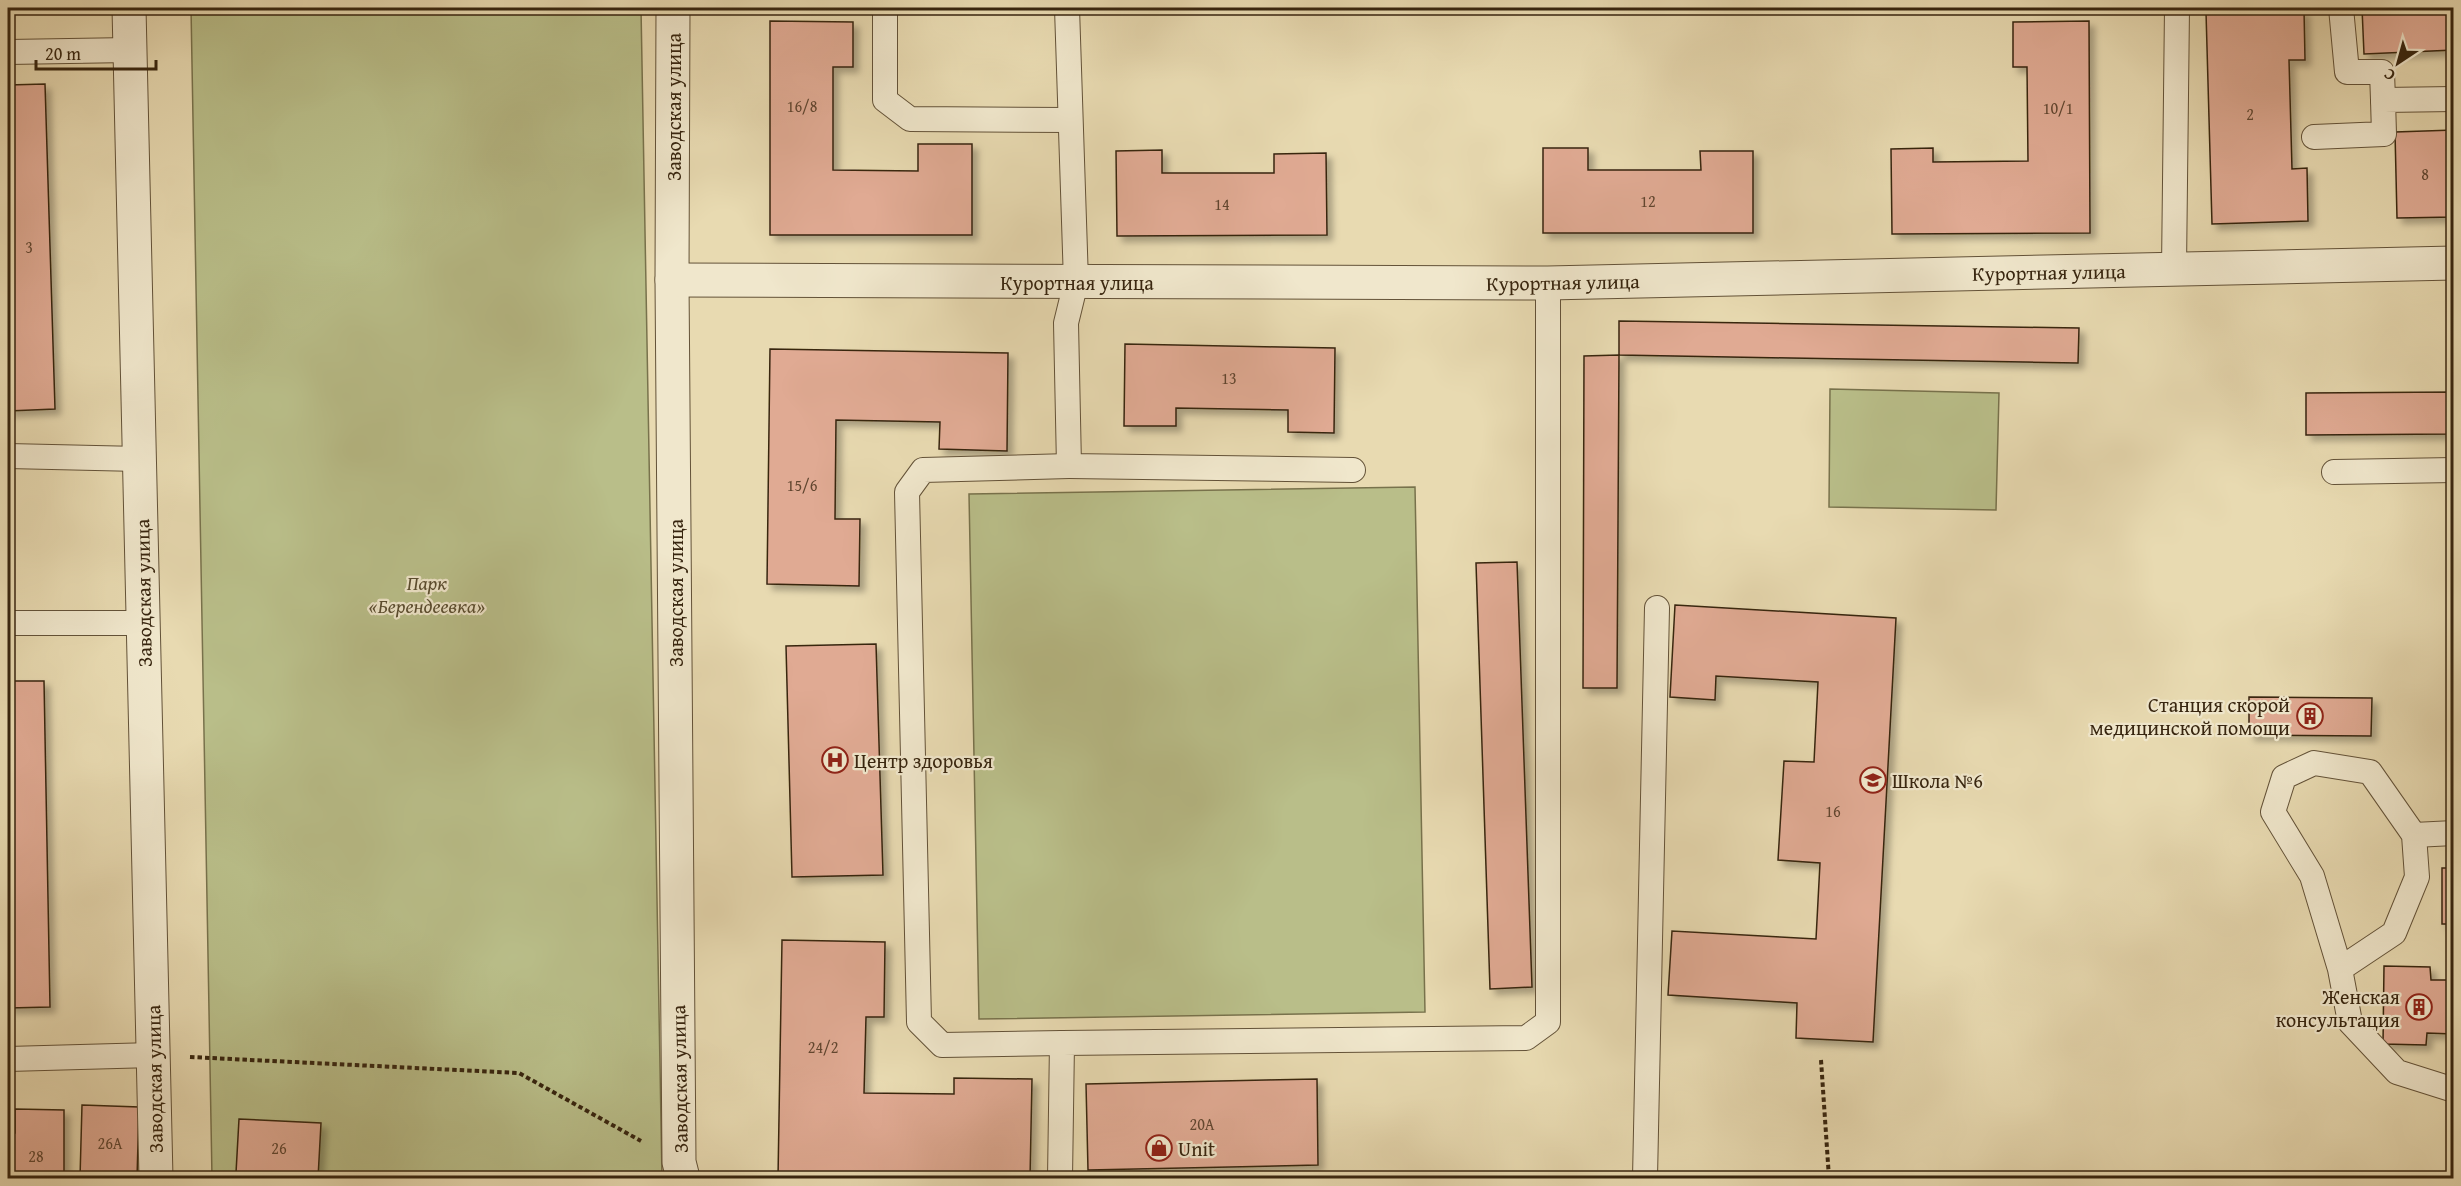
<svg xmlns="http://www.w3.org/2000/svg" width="2461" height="1186" font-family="'Gentium Book Plus',serif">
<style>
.green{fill:#b9be89;stroke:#78724c;stroke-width:1.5}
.building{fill:#e0aa93;stroke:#37250f;stroke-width:1.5;filter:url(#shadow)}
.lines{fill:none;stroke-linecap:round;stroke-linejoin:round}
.service-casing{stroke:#635238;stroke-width:26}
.minor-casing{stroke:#635238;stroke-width:35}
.path{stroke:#37250f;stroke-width:4;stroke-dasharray:4.5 3;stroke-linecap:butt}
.service{stroke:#f0e7cc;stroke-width:24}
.minor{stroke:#f0e7cc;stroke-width:33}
.labels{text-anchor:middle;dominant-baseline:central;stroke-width:4.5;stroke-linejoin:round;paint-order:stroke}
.number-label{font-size:16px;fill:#614630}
.street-label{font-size:20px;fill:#37250f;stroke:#f0e7cc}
.park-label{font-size:20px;font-style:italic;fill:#584b2e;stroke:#f0e7cc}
.poi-label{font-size:20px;fill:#37250f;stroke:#f0e7cc;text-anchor:start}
</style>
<defs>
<filter id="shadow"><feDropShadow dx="5.5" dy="5.5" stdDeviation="3" flood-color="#0004"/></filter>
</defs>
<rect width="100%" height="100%" fill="#e8dab1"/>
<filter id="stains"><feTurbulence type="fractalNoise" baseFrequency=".00333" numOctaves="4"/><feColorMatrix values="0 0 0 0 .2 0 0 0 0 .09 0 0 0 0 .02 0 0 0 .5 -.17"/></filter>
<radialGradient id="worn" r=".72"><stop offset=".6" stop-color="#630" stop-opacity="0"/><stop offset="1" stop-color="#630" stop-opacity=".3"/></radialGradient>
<!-- green -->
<g class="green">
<polygon points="191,8 641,8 662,1178 212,1178"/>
<polygon points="1830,389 1999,393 1996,510 1829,507"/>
<polygon points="1415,487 1425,1012 979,1019 969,494"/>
</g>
<!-- building -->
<g class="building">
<polygon points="2362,8 2454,8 2454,50 2364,54"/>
<polygon points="2304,10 2305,60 2289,60 2292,169 2307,168 2308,221 2212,224 2206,12"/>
<polygon points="770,21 853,22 853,67 833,67 833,170 918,171 918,144 972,144 972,235 770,235"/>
<polygon points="2089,21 2090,233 1892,234 1891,149 1933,148 1933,162 2028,161 2027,67 2013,67 2013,22"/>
<polygon points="45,84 55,409 8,411 8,85"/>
<polygon points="2454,130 2454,217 2397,218 2395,132"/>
<polygon points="1543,148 1588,148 1588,170 1701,170 1700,151 1753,151 1753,233 1543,233"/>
<polygon points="1162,150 1162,173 1274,173 1274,154 1326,153 1327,235 1117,236 1116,151"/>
<polygon points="1619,321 2079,328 2078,363 1619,355"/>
<polygon points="1125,344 1335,348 1334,433 1288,432 1288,410 1176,408 1176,426 1124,426"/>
<polygon points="770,349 1008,353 1007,451 939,449 940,422 836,420 835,519 860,519 859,586 767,584"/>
<polygon points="1619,355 1617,688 1583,688 1584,356"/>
<polygon points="2454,392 2454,434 2306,435 2306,393"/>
<polygon points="1517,562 1532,987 1490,989 1476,563"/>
<polygon points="1675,605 1896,618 1873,1042 1796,1038 1797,1003 1668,995 1672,931 1816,939 1820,863 1778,860 1784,761 1814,762 1818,682 1716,676 1715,700 1670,697"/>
<polygon points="876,644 883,875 792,877 786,646"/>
<polygon points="8,681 44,681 50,1007 8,1008"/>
<polygon points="2249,697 2372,698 2371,736 2249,735"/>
<rect x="2442" y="868" width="12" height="56"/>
<polygon points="782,940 885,942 884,1017 866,1017 864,1093 954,1094 954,1078 1032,1079 1030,1178 778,1178"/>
<polygon points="2384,966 2430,967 2431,980 2454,980 2454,1034 2427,1033 2426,1045 2383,1044"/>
<polygon points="1317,1079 1318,1165 1088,1170 1086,1084"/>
<polygon points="82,1105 139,1107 137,1178 80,1178"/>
<polygon points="15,1109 64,1110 64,1178 8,1178 8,1133 15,1133"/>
<polygon points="239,1119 321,1123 318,1178 236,1173"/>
</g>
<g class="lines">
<!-- service casing -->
<g class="service-casing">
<g id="service">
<polyline points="885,8 885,100 910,119 1070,120"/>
<polyline points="1067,8 1076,282 1066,323 1069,466 1353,470"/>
<polyline points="2341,8 2347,72 2382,72 2383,100"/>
<polyline points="8,52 130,50"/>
<polyline points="2314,137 2384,134 2383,100 2454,99"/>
<polyline points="2174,269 2177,8"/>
<polyline points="8,456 139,459"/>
<polyline points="2334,472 2454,470"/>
<polyline points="8,623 143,623"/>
<polyline points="2414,835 2454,833"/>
<polyline points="2340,969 2394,933 2417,877 2414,835 2370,772 2314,763 2284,777 2273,812 2312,876 2340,969 2350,1022 2397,1072 2454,1090"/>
<polyline points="1062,1043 942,1045 919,1022 907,492 923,470 1069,466"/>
<polyline points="8,1059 153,1055"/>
<polyline points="1060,1178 1062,1043 1526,1038 1548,1022 1548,283"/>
<polyline points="1645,1178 1657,608"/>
</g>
</g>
<!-- minor casing -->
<g class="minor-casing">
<g id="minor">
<polyline points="129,8 156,1178"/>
<polyline points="673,8 672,280 679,1162 683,1178"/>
<polyline points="672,280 1548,283 2454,263"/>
</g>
</g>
<!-- path -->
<g class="path">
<polyline points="190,1057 519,1073 641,1141"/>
<polyline points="1821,1060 1829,1178"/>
</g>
<!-- service -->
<use href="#service" class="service"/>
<!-- minor -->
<use href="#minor" class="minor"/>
</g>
<!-- icons -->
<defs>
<g id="building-ring" transform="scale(1.35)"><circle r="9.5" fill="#f0e7cc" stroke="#8f2418" stroke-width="1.5"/><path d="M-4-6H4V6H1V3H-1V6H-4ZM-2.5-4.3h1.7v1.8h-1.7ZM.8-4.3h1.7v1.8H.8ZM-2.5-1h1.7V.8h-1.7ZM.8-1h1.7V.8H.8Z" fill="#8f2418"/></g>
<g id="hospital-ring" transform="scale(1.35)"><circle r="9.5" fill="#f0e7cc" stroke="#8f2418" stroke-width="1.5"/><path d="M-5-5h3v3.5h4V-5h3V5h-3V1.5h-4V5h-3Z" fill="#8f2418"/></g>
<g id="school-ring" transform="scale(1.35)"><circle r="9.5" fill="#f0e7cc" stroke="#8f2418" stroke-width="1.5"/><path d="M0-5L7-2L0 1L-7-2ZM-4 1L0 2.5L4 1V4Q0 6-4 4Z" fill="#8f2418"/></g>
<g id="shop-ring" transform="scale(1.35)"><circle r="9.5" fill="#f0e7cc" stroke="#8f2418" stroke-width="1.5"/><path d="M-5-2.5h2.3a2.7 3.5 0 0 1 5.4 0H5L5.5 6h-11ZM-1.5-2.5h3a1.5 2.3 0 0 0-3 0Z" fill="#8f2418"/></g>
</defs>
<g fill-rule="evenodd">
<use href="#building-ring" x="2310" y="716"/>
<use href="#hospital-ring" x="835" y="760"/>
<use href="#school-ring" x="1873" y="780"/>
<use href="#building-ring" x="2419" y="1007"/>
<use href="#shop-ring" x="1159" y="1148"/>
</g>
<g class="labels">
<!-- number labels -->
<g class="number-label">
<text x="802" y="106">16/8</text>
<text x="2058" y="108">10/1</text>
<text x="2250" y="114">2</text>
<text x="2425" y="174">8</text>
<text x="1648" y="201">12</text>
<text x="1222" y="204">14</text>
<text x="29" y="247">3</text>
<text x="1229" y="378">13</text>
<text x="802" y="485">15/6</text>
<text x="1833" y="811">16</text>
<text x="823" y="1047">24/2</text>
<text x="1202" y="1124">20А</text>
<text x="110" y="1143">26А</text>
<text x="279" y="1148">26</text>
<text x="36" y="1156">28</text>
</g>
<!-- street labels -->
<g class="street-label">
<text transform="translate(673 107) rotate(-90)">Заводская улица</text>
<text transform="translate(2049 272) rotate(-1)">Курортная улица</text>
<text x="1077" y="282">Курортная улица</text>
<text transform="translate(1563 282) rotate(-1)">Курортная улица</text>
<text transform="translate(143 593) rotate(-91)">Заводская улица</text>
<text transform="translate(675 593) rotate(-90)">Заводская улица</text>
<text transform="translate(154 1079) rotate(-91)">Заводская улица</text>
<text transform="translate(679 1079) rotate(-91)">Заводская улица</text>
</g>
<!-- park labels -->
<g class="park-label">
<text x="427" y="582">Парк<tspan x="427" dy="23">«Берендеевка»</tspan></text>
</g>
<!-- poi labels -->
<g class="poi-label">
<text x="2290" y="704" text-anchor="end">Станция скорой<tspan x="2290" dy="23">медицинской помощи</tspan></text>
<text x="854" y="760">Центр здоровья</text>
<text x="1892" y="780">Школа №6</text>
<text x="2400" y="996" text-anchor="end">Женская<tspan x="2400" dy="23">консультация</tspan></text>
<text x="1178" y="1148">Unit</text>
</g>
</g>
<!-- margin -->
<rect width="2461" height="1186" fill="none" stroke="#e8dab1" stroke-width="30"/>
<rect x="9" y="9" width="2443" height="1168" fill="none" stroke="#37250f" stroke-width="3"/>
<rect x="15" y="15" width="2431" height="1156" fill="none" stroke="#37250f" stroke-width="1.5"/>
<!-- north arrow -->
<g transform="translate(2398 63) rotate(216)" stroke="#f0e7cc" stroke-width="4.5" paint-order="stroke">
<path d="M0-4.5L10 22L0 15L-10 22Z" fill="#37250f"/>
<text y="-9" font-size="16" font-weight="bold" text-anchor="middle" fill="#37250f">С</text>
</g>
<!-- scale -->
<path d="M36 60v9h120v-9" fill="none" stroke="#37250f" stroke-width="3"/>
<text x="45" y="60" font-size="18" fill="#37250f" stroke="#f0e7cc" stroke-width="4.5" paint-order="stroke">20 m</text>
<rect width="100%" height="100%" filter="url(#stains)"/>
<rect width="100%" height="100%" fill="url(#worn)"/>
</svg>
